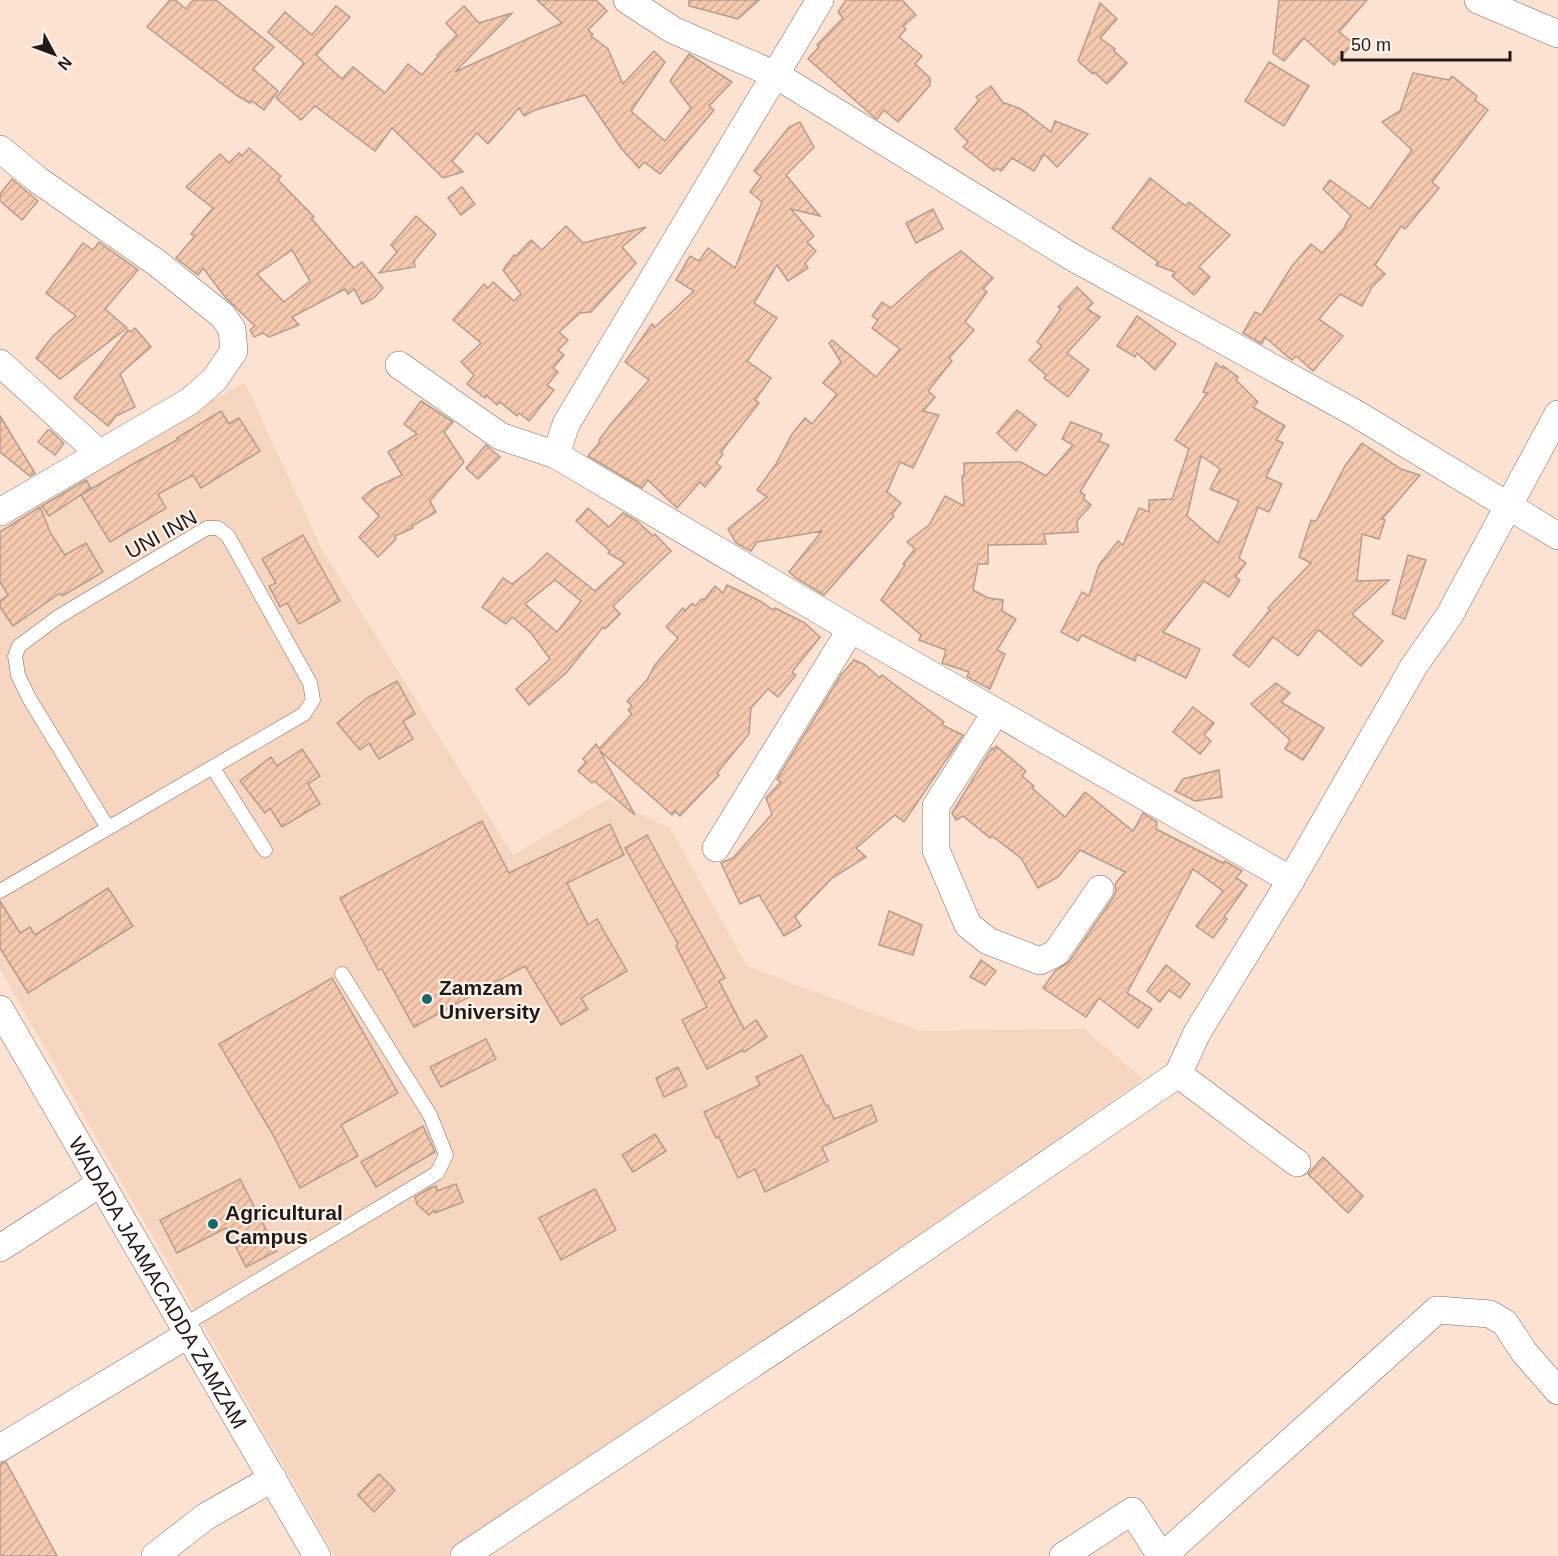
<svg xmlns="http://www.w3.org/2000/svg" width="1558" height="1556" font-family="Arial,sans-serif">
<style>
.built{fill:#f6d5c1}
.building{fill:url(#building-hatch);stroke:#b49c8d;stroke-width:1.5;fill-rule:evenodd}
.lines{fill:none;stroke-linecap:round;stroke-linejoin:round}
.lane-casing{stroke:#836c5f;stroke-width:15}
.street-casing{stroke:#836c5f;stroke-width:28}
.lane{stroke:#fff;stroke-width:14}
.street{stroke:#fff;stroke-width:27}
.poi-dot{fill:#186668;stroke:#fef3ed;stroke-width:2}
.labels{text-anchor:middle;dominant-baseline:central;stroke-width:4.5;stroke-linejoin:round;paint-order:stroke}
.street-label{font-size:21px;fill:#231a15;stroke:#fef3ed}
.poi-label{font-size:21px;font-weight:bold;fill:#231a15;stroke:#fef3ed;text-anchor:start}
</style>
<defs>
<pattern id="building-hatch" width="6" height="6" patternUnits="userSpaceOnUse" patternTransform="scale(1.5)"><rect width="6" height="6" fill="#f6c9af"/><path d="M-1 1l2-2M0 6l6-6M5 7l2-2" fill="none" stroke="#d3ac96"/></pattern>
</defs>
<rect width="100%" height="100%" fill="#fce2d3"/>
<!-- built -->
<polygon class="built" points="245,383 321,548 513,855 608,799 670,828 747,966 920,1031 1084,1029 1143,1079 456,1556 335,1556 0,969 0,515"/>
<!-- building -->
<g class="building">
<polygon points="170,0 175,0 186,9 193,0 216,0 274,47 253,69 278,91 264,110 252,101 250,103 238,96 147,27"/>
<polygon points="537,0 596,0 607,11 588,30 593,34 591,36 608,49 623,84 654,51 665,62 631,111 665,141 691,108 670,81 689,54 732,82 709,106 714,110 660,174 644,162 639,168 621,148 585,95 535,110 524,116 519,108 488,144 477,133 452,161 463,172 443,178 392,128 375,151 315,106 301,120 276,98 304,63 268,32 285,12 312,35 336,6 350,17 316,55 342,79 353,67 385,93 408,64 422,75 438,56 437,55 457,35 446,23 464,6 479,23 512,13 455,72 562,23"/>
<polygon points="689,0 759,0 738,19 689,6"/>
<polygon points="846,0 902,0 916,15 903,26 906,29 899,37 922,56 915,64 930,78 930,85 898,122 884,110 877,119 874,117 808,59 819,47 817,45 843,18 838,12"/>
<polygon points="1279,0 1367,0 1339,32 1353,43 1334,65 1304,38 1284,61 1273,53"/>
<polygon points="1100,3 1117,19 1100,38 1115,49 1114,51 1127,63 1107,84 1094,72 1093,74 1078,61"/>
<polygon points="1269,62 1309,86 1284,126 1245,101"/>
<polygon points="1413,73 1449,80 1452,76 1477,96 1475,100 1488,110 1432,182 1439,188 1405,229 1401,226 1375,265 1385,274 1372,287 1362,306 1340,294 1319,319 1343,336 1313,371 1296,356 1292,360 1289,358 1265,337 1262,344 1243,333 1255,312 1261,315 1292,266 1311,244 1322,253 1346,226 1345,225 1351,216 1323,189 1330,180 1370,209 1412,150 1382,122 1400,111"/>
<polygon points="991,86 1004,104 1005,103 1021,109 1051,132 1055,121 1088,134 1057,167 1044,154 1034,171 1012,158 1001,171 997,168 994,171 963,147 968,142 955,129 979,100 976,97"/>
<polygon points="800,122 814,147 786,175 820,216 791,209 814,236 807,242 816,251 805,263 808,268 788,281 777,265 754,303 777,318 747,361 771,378 755,400 759,403 721,452 723,454 716,463 721,467 705,487 700,482 677,508 648,480 642,488 588,456 600,442 599,440 611,424 649,380 625,362 652,324 655,327 694,291 676,280 690,256 699,261 708,248 735,268 762,202 750,192 761,177 754,171 789,127"/>
<path d="M249,148L281,176L278,180L314,217L311,218L354,268L362,262L383,288L374,298L362,304L354,289L348,294L345,289L292,317L299,325L269,337L263,333L254,337L250,330L255,326L226,298L203,268L198,275L176,258L195,236L191,234L213,208L186,187L220,154L229,163L239,153L242,156ZM292,250L310,281L284,302L257,274Z"/>
<polygon points="1150,178 1186,206 1189,202 1230,235 1199,267 1210,277 1194,295 1172,276 1175,272 1156,265 1158,262 1112,228"/>
<polygon points="12,179 38,201 22,220 0,201 0,194"/>
<polygon points="462,187 475,204 461,215 448,198"/>
<polygon points="933,209 943,229 916,243 906,223"/>
<polygon points="416,216 436,234 414,261 415,267 379,273 397,252 391,245"/>
<polygon points="566,226 583,243 646,227 622,247 636,263 591,312 580,313 559,332 568,340 558,350 564,355 553,368 558,372 547,385 554,390 529,421 519,413 517,416 500,402 497,405 486,395 485,398 467,384 474,375 461,362 481,343 453,320 484,284 488,288 493,282 514,301 521,294 503,270 514,255 516,256 531,240 542,250"/>
<polygon points="99,242 138,270 105,309 127,328 60,379 36,358 53,336 76,316 46,293 83,243 93,250"/>
<polygon points="961,251 993,278 983,289 987,292 965,322 974,330 949,358 952,361 928,391 935,397 923,411 939,415 913,468 900,462 887,492 901,503 892,514 894,516 824,595 796,578 789,572 822,531 757,542 751,551 736,543 728,529 767,497 757,490 776,464 792,434 805,418 812,424 837,394 823,383 841,362 829,343 832,340 876,377 900,349 872,328 878,320 872,316 882,302 891,308 931,272"/>
<polygon points="1077,287 1093,303 1087,309 1100,317 1067,353 1089,370 1068,397 1044,378 1046,375 1029,360 1042,346 1037,342 1061,309 1058,307"/>
<polygon points="1137,316 1176,344 1155,370 1137,353 1135,357 1117,346"/>
<polygon points="135,328 151,347 120,374 135,407 116,416 108,426 74,398 128,330 131,332"/>
<path d="M1216,363L1222,368L1223,366L1238,377L1236,380L1258,402L1253,407L1285,426L1276,440L1283,443L1266,477L1282,484L1269,512L1258,507L1239,558L1246,563L1235,577L1240,580L1229,597L1204,581L1163,632L1200,649L1186,678L1137,654L1135,661L1082,635L1078,641L1061,632L1082,592L1089,596L1099,565L1118,541L1123,545L1139,508L1149,512V500L1172,499L1189,449L1175,440L1207,393L1203,392ZM1201,456L1220,469L1210,489L1239,501L1218,543L1187,516Z"/>
<polygon points="421,401 453,422 444,432 464,462 430,501 436,512 412,526 413,528 395,536 396,539 378,557 359,537 379,516 362,498 374,488 402,475 388,452 417,434 404,424"/>
<polygon points="1017,410 1036,425 1016,451 997,433"/>
<polygon points="221,411 229,424 239,418 260,451 201,488 193,475 158,494 166,508 110,542 81,495 131,465 179,439 177,438"/>
<polygon points="0,416 35,473 30,476 0,452"/>
<polygon points="1071,422 1102,434 1099,441 1109,445 1080,492 1085,495 1083,498 1091,505 1077,521 1078,532 1044,534 1046,544 988,545 988,564 978,564 973,590 988,598 1003,600 1002,611 1016,619 997,650 1005,654 990,689 967,677 969,672 942,663 946,650 919,640 921,635 881,600 905,565 903,564 915,549 907,542 929,525 945,496 964,506 962,476 964,476 964,463 1021,462 1046,476 1073,445 1062,439"/>
<polygon points="48,430 50,430 64,443 55,455 38,442"/>
<polygon points="1362,443 1401,469 1420,475 1382,519 1385,520 1379,539 1362,534 1357,581 1389,580 1352,614 1383,641 1361,666 1320,631 1318,630 1298,656 1273,637 1249,667 1233,655 1270,610 1268,608 1311,563 1299,557 1311,520 1316,521 1345,466"/>
<polygon points="486,445 500,457 478,479 466,468"/>
<polygon points="86,480 91,488 49,516 42,506"/>
<polygon points="40,507 51,534 65,555 86,543 103,572 62,596 60,593 13,626 0,607 0,601 8,595 0,582 0,532"/>
<path d="M588,508L609,527L623,513L637,521L653,536L655,534L671,551L613,606L620,614L605,629L603,627L566,673L529,705L516,689L550,659L531,633L512,617L506,624L482,607L503,578L512,584L532,568L547,553L595,591L625,563L608,553L610,551L576,521ZM555,580L581,601L557,632L525,604Z"/>
<polygon points="303,535 340,601 299,624 287,603 280,607 269,586 276,583 262,559"/>
<polygon points="1408,555 1426,560 1405,619 1392,614"/>
<polygon points="727,585 760,601 773,610 775,608 805,623 820,637 792,672 796,675 778,697 768,689 751,708 749,734 717,773 719,775 680,816 675,811 672,815 600,751 635,815 594,781 592,783 578,771 586,762 583,759 596,744 599,749 632,714 628,710 632,706 627,701 647,680 655,665 678,638 666,627 683,608 685,611 692,603 695,606 702,599 704,600 715,586 723,593"/>
<polygon points="854,660 865,665 880,678 882,675 944,722 942,725 963,735 904,822 895,815 856,848 866,857 832,878 795,917 801,926 784,936 759,895 740,904 721,863 733,858 772,814 766,798 781,782 777,779 841,675"/>
<polygon points="397,681 415,714 403,721 413,739 379,759 369,743 360,750 337,723 367,698"/>
<polygon points="1276,683 1290,693 1281,702 1324,728 1303,760 1285,749 1290,740 1251,704"/>
<polygon points="1193,707 1214,723 1204,735 1211,741 1200,754 1173,732"/>
<polygon points="996,746 1026,771 1022,776 1034,786 1032,788 1065,817 1085,792 1133,831 1143,813 1157,822 1156,829 1223,863 1225,861 1242,871 1236,878 1247,885 1224,917 1227,919 1213,938 1196,926 1223,891 1193,869 1127,993 1152,1009 1138,1028 1099,998 1086,1017 1043,988 1055,971 1069,962 1113,898 1116,891 1115,884 1125,872 1080,850 1058,877 1038,888 1021,858 992,836 990,838 963,816 956,820 952,813 992,748 994,750"/>
<polygon points="302,749 320,776 308,784 320,804 282,827 270,808 265,813 240,781 271,757 277,766"/>
<polygon points="1219,770 1222,797 1195,801 1175,791 1183,779"/>
<polygon points="482,821 509,873 610,824 624,855 567,883 588,925 597,919 627,971 581,998 588,1009 561,1025 525,966 414,1027 382,969 378,970 340,898"/>
<polygon points="647,835 725,978 719,981 744,1029 756,1020 767,1037 744,1052 743,1050 707,1069 682,1020 707,1007 676,946 678,944 625,848"/>
<polygon points="108,888 133,926 28,993 0,948 0,901 20,933 30,927 35,935"/>
<polygon points="889,911 922,925 913,955 879,945"/>
<polygon points="981,960 996,971 985,985 970,977"/>
<polygon points="1166,965 1190,984 1180,998 1169,990 1160,1002 1147,991"/>
<polygon points="332,978 398,1093 341,1125 358,1156 300,1188 272,1133 219,1044"/>
<polygon points="486,1039 496,1059 441,1087 430,1067"/>
<polygon points="802,1055 826,1106 828,1105 834,1119 871,1105 877,1121 822,1147 828,1161 765,1192 755,1169 738,1178 719,1137 716,1138 704,1112 760,1085 756,1077"/>
<polygon points="678,1067 687,1086 664,1097 656,1078"/>
<polygon points="423,1126 435,1152 376,1187 361,1162"/>
<polygon points="655,1134 666,1151 633,1172 622,1155"/>
<polygon points="1323,1157 1363,1196 1348,1213 1308,1174"/>
<polygon points="240,1179 277,1251 246,1267 226,1228 177,1253 160,1220"/>
<polygon points="456,1184 463,1202 435,1213 434,1210 429,1215 417,1204 415,1197 430,1188 436,1186 437,1191"/>
<polygon points="595,1189 616,1230 561,1260 539,1218"/>
<polygon points="6,1462 37,1519 57,1556 0,1556 0,1464"/>
<polygon points="379,1474 395,1490 374,1512 358,1495"/>
</g>
<g class="lines">
<!-- lane casing -->
<g class="lane-casing">
<g id="lane">
<polyline points="213,768 265,850"/>
<polyline points="0,891 304,714 313,700 310,683 228,536 218,528 207,528 58,617 19,646 15,656 18,675 29,698 108,828"/>
<polyline points="184,1325 437,1173 446,1155 430,1115 342,974"/>
</g>
</g>
<!-- street casing -->
<g class="street-casing">
<g id="street">
<polyline points="627,0 673,30 776,75 1072,257 1355,413 1558,536"/>
<polyline points="1478,0 1558,34"/>
<polyline points="0,149 38,180 157,263 223,316 232,329 234,351 214,380 190,401 0,512"/>
<polyline points="0,363 99,453"/>
<polyline points="399,365 500,436 556,455 566,424 820,0"/>
<polyline points="556,455 851,629 1291,880"/>
<polyline points="996,712 936,806 936,850 968,925 988,941 1040,961 1056,953 1100,889"/>
<polyline points="716,848 851,629"/>
<path id="s1" d="M0,1009L317,1556"/>
<polyline points="1297,1163 1178,1074 1197,1033 1291,880 1414,666 1449,616 1558,414"/>
<polyline points="0,1248 101,1183"/>
<polyline points="0,1448 189,1334"/>
<polyline points="155,1556 205,1517 273,1478"/>
<polyline points="464,1556 846,1302 1178,1074"/>
<polyline points="1063,1556 1132,1511 1161,1556"/>
<polyline points="1163,1556 1437,1310 1490,1314 1505,1323 1524,1352 1558,1391"/>
</g>
</g>
<!-- lane -->
<use href="#lane" class="lane"/>
<!-- street -->
<use href="#street" class="street"/>
</g>
<!-- markers -->
<g class="poi-dot">
<circle cx="427" cy="999" r="6"/>
<circle cx="213" cy="1224" r="6"/>
</g>
<g class="labels">
<!-- street labels -->
<g class="street-label">
<text transform="translate(161 534) rotate(-29)">UNI INN</text>
<text stroke="none"><textPath href="#s1" startOffset="316">WADADA JAAMACADDA ZAMZAM</textPath></text>
</g>
<!-- poi labels -->
<g class="poi-label">
<text x="439" y="987">Zamzam<tspan x="439" dy="24">University</tspan></text>
<text x="225" y="1212">Agricultural<tspan x="225" dy="24">Campus</tspan></text>
</g>
</g>
<!-- north arrow -->
<g transform="translate(54 54) rotate(131)" stroke="#fef3ed" stroke-width="4.5" paint-order="stroke">
<path d="M0-4.5L10 22L0 15L-10 22Z" fill="#231a15"/>
<text y="-9" font-size="16" font-weight="bold" text-anchor="middle" fill="#231a15">N</text>
</g>
<!-- scale -->
<path d="M1342 51v9h168v-9" fill="none" stroke="#231a15" stroke-width="3"/>
<text x="1351" y="51" font-size="18" fill="#231a15" stroke="#fef3ed" stroke-width="4.5" paint-order="stroke">50 m</text>
</svg>
